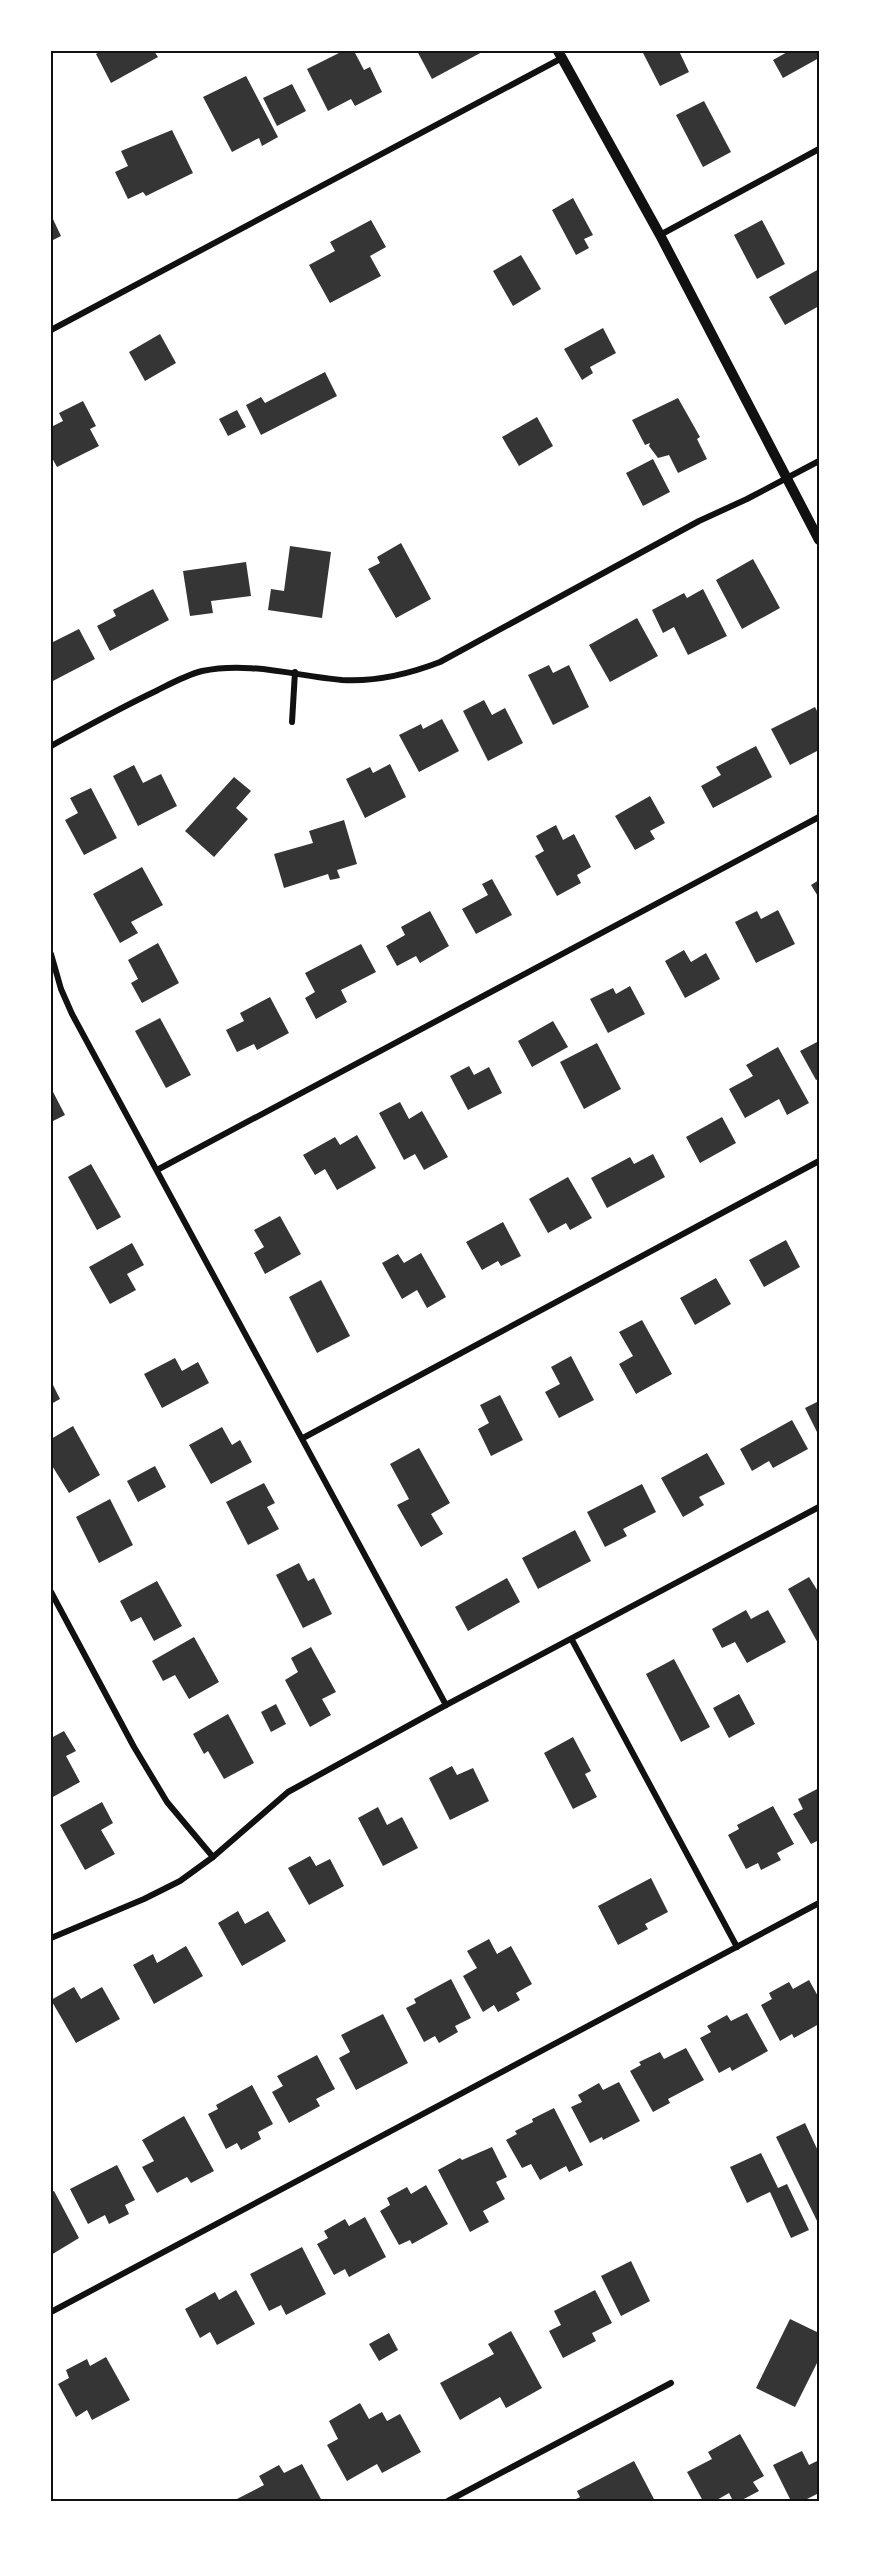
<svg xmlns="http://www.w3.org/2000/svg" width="870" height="2552" font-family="Arial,sans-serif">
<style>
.building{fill:#353535}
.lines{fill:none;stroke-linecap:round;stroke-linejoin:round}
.minor{stroke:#111;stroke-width:6}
.tertiary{stroke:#111;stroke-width:10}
.neatline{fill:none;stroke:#111;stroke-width:2}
</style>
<rect width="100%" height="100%" fill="#fff"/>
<!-- building -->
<g class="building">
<polygon points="101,51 154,51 158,57 111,83 96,54"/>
<polygon points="343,51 354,51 364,70 370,67 382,92 355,106 351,99 328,111 307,69"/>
<polygon points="417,51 484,51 432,79"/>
<polygon points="642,51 679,51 689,72 660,86"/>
<polygon points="789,51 819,51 819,58 783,78 773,60"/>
<polygon points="246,76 278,137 262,146 259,138 232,152 203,97"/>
<polygon points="292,84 306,111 277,126 263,98"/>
<polygon points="704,101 731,152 703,167 676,115"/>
<polygon points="172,130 193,173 146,196 143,192 128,199 115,172 128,166 121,151"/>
<polygon points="573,198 593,235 584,239 589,248 576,255 552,210"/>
<polygon points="51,215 61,236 51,241"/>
<polygon points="371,220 386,247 370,256 381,276 330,303 309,265 335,251 330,242"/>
<polygon points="762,220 785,264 757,279 734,235"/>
<polygon points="521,255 541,289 513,306 493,271"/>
<polygon points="819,269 819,306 785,325 769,297"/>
<polygon points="603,328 616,353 590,367 593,373 582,380 564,349"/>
<polygon points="160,334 176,363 145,381 129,352"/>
<polygon points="325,372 337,396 261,435 246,405 261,397 265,403"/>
<polygon points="678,398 700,437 697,439 707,459 678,473 669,455 658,458 649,446 650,443 645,445 632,420"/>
<polygon points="83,401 96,426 90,429 99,446 57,467 51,456 51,427 63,421 59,413"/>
<polygon points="237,410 246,427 228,436 219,419"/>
<polygon points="537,417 553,446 519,466 502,437"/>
<polygon points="653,459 670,492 643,506 626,473"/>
<polygon points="401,543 431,599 396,618 368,569 380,563 377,557"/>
<polygon points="290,546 331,552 322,618 268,610 271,589 284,591"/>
<polygon points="753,559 780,608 742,629 716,580"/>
<polygon points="246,562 251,596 211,601 213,613 190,616 183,571"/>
<polygon points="153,589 169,620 110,651 97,626 116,616 113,610"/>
<polygon points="703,589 727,636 688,655 674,627 663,633 652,610 684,593 687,598"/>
<polygon points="637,618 658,656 610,682 589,645"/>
<polygon points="79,629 95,659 51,682 51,643"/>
<polygon points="549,665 553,673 569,665 589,707 553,725 528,675"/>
<polygon points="484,700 492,715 505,708 523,743 488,761 463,711"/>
<polygon points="815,707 819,715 819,750 790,765 771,729"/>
<polygon points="442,719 459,751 419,772 399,735 421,724 423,729"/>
<polygon points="756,746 772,777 713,808 701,786 721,775 716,767"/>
<polygon points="390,764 406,797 365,818 346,779 370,767 373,773"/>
<polygon points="134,765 143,783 161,774 177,806 138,826 113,776"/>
<polygon points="234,777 251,791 236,808 248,819 214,857 185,831"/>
<polygon points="91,788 117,838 84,855 65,820 78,813 70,798"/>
<polygon points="650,796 665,823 650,831 655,839 635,850 615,816"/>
<polygon points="344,820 357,864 337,870 340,878 330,880 328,874 284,888 274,854 313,843 309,831"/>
<polygon points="556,825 563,840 574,834 591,867 577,875 581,883 557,896 535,856 544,851 536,836"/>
<polygon points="142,867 163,905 131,922 138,933 120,943 93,894"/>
<polygon points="492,879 512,915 476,934 462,909 488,895 482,884"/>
<polygon points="819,880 819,898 811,885"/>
<polygon points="778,910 795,944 756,963 735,922 757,911 761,919"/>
<polygon points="430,911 449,946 420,963 416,956 397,966 386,946 405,935 401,927"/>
<polygon points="158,943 179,983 142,1003 131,983 138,979 128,960"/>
<polygon points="361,944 376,972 341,990 347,1002 316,1019 305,998 315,992 305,973"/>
<polygon points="684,950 691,962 706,953 720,979 685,998 665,961"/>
<polygon points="630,986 645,1014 608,1033 590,999 613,988 616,994"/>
<polygon points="270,997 289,1033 257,1050 254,1044 237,1052 226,1030 244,1021 240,1013"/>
<polygon points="160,1018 191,1075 166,1088 135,1031"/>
<polygon points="553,1021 568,1047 532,1067 518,1041"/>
<polygon points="819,1041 819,1079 816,1080 800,1051"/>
<polygon points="597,1043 621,1089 584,1109 560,1062"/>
<polygon points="778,1047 809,1103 787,1115 779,1099 745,1118 729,1089 753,1076 746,1065"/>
<polygon points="469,1066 474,1075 489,1067 502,1093 468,1110 450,1076"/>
<polygon points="51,1088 65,1115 51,1122"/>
<polygon points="400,1102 409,1119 422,1111 448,1157 424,1170 415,1154 404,1160 379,1113"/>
<polygon points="722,1117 736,1143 700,1163 686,1137"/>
<polygon points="357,1135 376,1168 337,1190 325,1169 315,1175 303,1155 335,1137 340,1145"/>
<polygon points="653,1154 665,1177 607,1208 591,1178 630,1157 634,1164"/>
<polygon points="91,1164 121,1217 97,1230 68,1177"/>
<polygon points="568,1177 592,1218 570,1230 566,1223 548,1233 529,1199"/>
<polygon points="280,1216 301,1254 265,1274 254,1253 264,1247 254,1230"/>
<polygon points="503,1222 521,1256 501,1266 498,1261 482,1270 466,1242"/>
<polygon points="786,1240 800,1267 764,1287 749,1260"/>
<polygon points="132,1243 144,1265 127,1274 136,1290 110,1304 89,1267"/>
<polygon points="421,1253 446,1297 427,1308 417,1290 402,1299 382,1263 398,1254 404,1263"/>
<polygon points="716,1278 731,1304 695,1325 680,1298"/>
<polygon points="321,1280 350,1336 317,1353 289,1297"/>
<polygon points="642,1320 672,1374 636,1394 619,1364 633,1356 619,1332"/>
<polygon points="571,1356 594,1400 559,1418 545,1392 560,1384 551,1367"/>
<polygon points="175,1358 182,1371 198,1362 209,1383 162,1408 144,1374"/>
<polygon points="51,1381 60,1399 51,1404"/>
<polygon points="500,1395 523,1440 491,1456 478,1429 489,1423 480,1405"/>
<polygon points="819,1401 819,1436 805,1408"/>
<polygon points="792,1420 808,1449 773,1468 769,1461 752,1471 740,1449"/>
<polygon points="73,1426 100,1475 69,1493 51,1464 51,1439"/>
<polygon points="222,1427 232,1445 240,1440 252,1462 211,1484 189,1445"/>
<polygon points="419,1448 450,1503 431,1514 443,1534 421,1547 397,1505 409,1499 390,1464"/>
<polygon points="707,1453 725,1484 699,1497 704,1505 683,1517 661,1478"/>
<polygon points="155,1466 166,1487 138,1502 127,1481"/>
<polygon points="264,1483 275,1503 267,1507 279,1529 248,1545 226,1502"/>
<polygon points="642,1484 656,1512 623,1529 627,1536 605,1547 587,1512"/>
<polygon points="110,1499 133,1545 99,1563 76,1517"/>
<polygon points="575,1530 591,1561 538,1589 522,1558"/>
<polygon points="299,1563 308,1581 314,1578 332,1614 303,1628 276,1575"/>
<polygon points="809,1577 819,1593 819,1645 788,1589"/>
<polygon points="507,1578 520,1602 468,1631 455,1607"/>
<polygon points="157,1581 182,1626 154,1641 141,1617 131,1622 120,1601"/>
<polygon points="746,1610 751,1619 768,1610 786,1642 747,1663 735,1642 722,1648 712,1629"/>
<polygon points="194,1637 219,1682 189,1699 175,1675 163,1681 152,1661"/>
<polygon points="311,1647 336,1692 322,1699 331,1715 310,1727 285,1680 298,1672 291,1658"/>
<polygon points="674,1659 710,1727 681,1742 646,1674"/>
<polygon points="739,1694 755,1724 729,1738 713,1708"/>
<polygon points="276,1704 286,1724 271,1732 261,1712"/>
<polygon points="228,1714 254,1763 224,1779 208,1751 204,1754 193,1734"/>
<polygon points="64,1731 76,1751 66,1756 80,1782 51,1798 51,1738"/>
<polygon points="573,1737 591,1771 585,1774 597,1797 573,1809 544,1753"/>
<polygon points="452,1766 457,1775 473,1768 489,1801 450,1820 429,1778"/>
<polygon points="819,1788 819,1840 811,1844 793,1814 803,1809 798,1799"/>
<polygon points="102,1802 113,1823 101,1830 115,1854 85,1870 60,1825"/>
<polygon points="773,1806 794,1844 777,1853 781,1860 761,1870 758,1863 746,1869 728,1835 739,1829 737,1825"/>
<polygon points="378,1807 387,1825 402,1817 418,1848 383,1866 358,1818"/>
<polygon points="310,1856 316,1866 330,1859 344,1886 309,1905 288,1868"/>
<polygon points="651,1878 668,1912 645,1924 648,1929 618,1945 598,1906"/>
<polygon points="238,1911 245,1924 268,1911 286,1941 242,1966 218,1923"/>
<polygon points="489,1939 497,1954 511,1946 532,1984 516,1993 520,2000 498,2012 494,2005 483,2012 463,1976 477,1968 467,1951"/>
<polygon points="186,1946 203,1976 154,2004 133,1965 153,1954 157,1963"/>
<polygon points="451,1979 471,2018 455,2026 458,2032 439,2043 435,2036 424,2042 406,2008 416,2003 414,1999"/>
<polygon points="809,1980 819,1998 819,2024 794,2038 792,2034 780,2041 761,2005 772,1999 769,1993 789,1982 793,1989"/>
<polygon points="74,1987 81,1999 102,1987 120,2019 76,2043 51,2000"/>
<polygon points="747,2013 768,2051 732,2071 730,2067 719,2073 700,2038 711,2032 707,2026 727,2015 731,2021"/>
<polygon points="383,2014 408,2063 356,2090 339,2058 350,2052 341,2035"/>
<polygon points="686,2048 704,2080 668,2099 670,2103 653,2112 630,2071 641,2065 639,2062 660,2052 664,2059"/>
<polygon points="317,2055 335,2089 316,2099 320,2106 289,2123 272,2092 283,2086 277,2076"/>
<polygon points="619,2082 640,2121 603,2140 602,2137 590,2143 571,2107 582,2102 578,2095 599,2083 603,2090"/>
<polygon points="252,2085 273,2124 258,2132 261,2139 241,2150 237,2143 226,2149 208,2114 218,2109 216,2105"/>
<polygon points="554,2108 583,2165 569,2172 566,2166 540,2180 531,2164 522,2168 506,2140 517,2134 515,2131 533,2122 532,2119"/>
<polygon points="184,2116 214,2171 191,2183 187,2177 157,2193 142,2167 154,2161 142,2140"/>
<polygon points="805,2123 819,2153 819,2225 776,2137"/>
<polygon points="492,2147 507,2177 496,2182 505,2199 483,2211 489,2222 470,2232 438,2170 460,2158 462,2160"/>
<polygon points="761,2153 778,2188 787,2184 809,2230 791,2238 770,2192 747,2203 730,2167"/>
<polygon points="117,2165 135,2200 125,2205 129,2214 109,2224 105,2215 88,2224 70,2189"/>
<polygon points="426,2185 448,2224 412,2244 410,2240 399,2245 380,2211 390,2205 387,2198 407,2187 411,2194"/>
<polygon points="54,2191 79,2238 51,2255 51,2192"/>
<polygon points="365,2217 386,2257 349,2277 345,2269 334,2275 317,2244 328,2238 324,2231 345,2219 349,2226"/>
<polygon points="302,2247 326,2294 286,2315 281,2305 269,2311 250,2274"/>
<polygon points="631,2261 650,2301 621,2316 601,2276"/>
<polygon points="236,2290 255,2324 217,2345 210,2332 200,2338 185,2309 215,2292 219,2300"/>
<polygon points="595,2290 612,2323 592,2333 596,2341 563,2358 549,2331 561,2325 554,2311"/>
<polygon points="790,2319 819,2333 819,2359 795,2407 756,2388"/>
<polygon points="511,2331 542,2388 506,2408 500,2397 460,2420 440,2383 494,2354 488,2344"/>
<polygon points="389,2333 398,2350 379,2361 369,2344"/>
<polygon points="106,2357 130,2400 92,2420 87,2410 76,2417 58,2384 69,2378 66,2370 87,2359 90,2366"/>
<polygon points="360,2403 369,2419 382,2412 387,2421 400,2414 421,2452 382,2473 377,2464 347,2481 327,2445 338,2439 329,2421"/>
<polygon points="740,2434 764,2476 753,2482 759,2491 740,2501 733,2501 729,2493 715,2501 703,2501 687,2472 712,2459 708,2452"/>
<polygon points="802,2451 809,2465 819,2460 819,2493 803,2501 791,2501 773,2465"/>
<polygon points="634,2461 655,2501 572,2501 580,2497 577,2491"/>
<polygon points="302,2464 322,2501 233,2501 264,2485 259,2476 279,2465 284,2473"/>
</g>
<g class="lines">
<!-- minor -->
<g class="minor">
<polyline points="660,235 819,149"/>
<polyline points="51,330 562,58"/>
<polyline points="292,722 295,672"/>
<path d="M51,746C86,727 120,708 156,691C170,684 186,675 202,671C249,661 296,676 342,680C376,682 409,674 440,662L699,521L747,499L819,461"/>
<polyline points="51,954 61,989 72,1014 446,1705"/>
<polyline points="157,1170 819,817"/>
<polyline points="303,1438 819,1161"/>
<polyline points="51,1592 134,1747 167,1802 213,1857"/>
<polyline points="572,1640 737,1947"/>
<polyline points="51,1938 144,1899 180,1881 213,1857 288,1792 446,1705 819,1507"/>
<polyline points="51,2312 819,1903"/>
<polyline points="448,2501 671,2383"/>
</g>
<!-- tertiary -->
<polyline class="tertiary" points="558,51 660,235 819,540"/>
</g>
<!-- border -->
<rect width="870" height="2552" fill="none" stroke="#ffffff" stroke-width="105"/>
<rect x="52" y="52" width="766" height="2448" class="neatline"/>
</svg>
